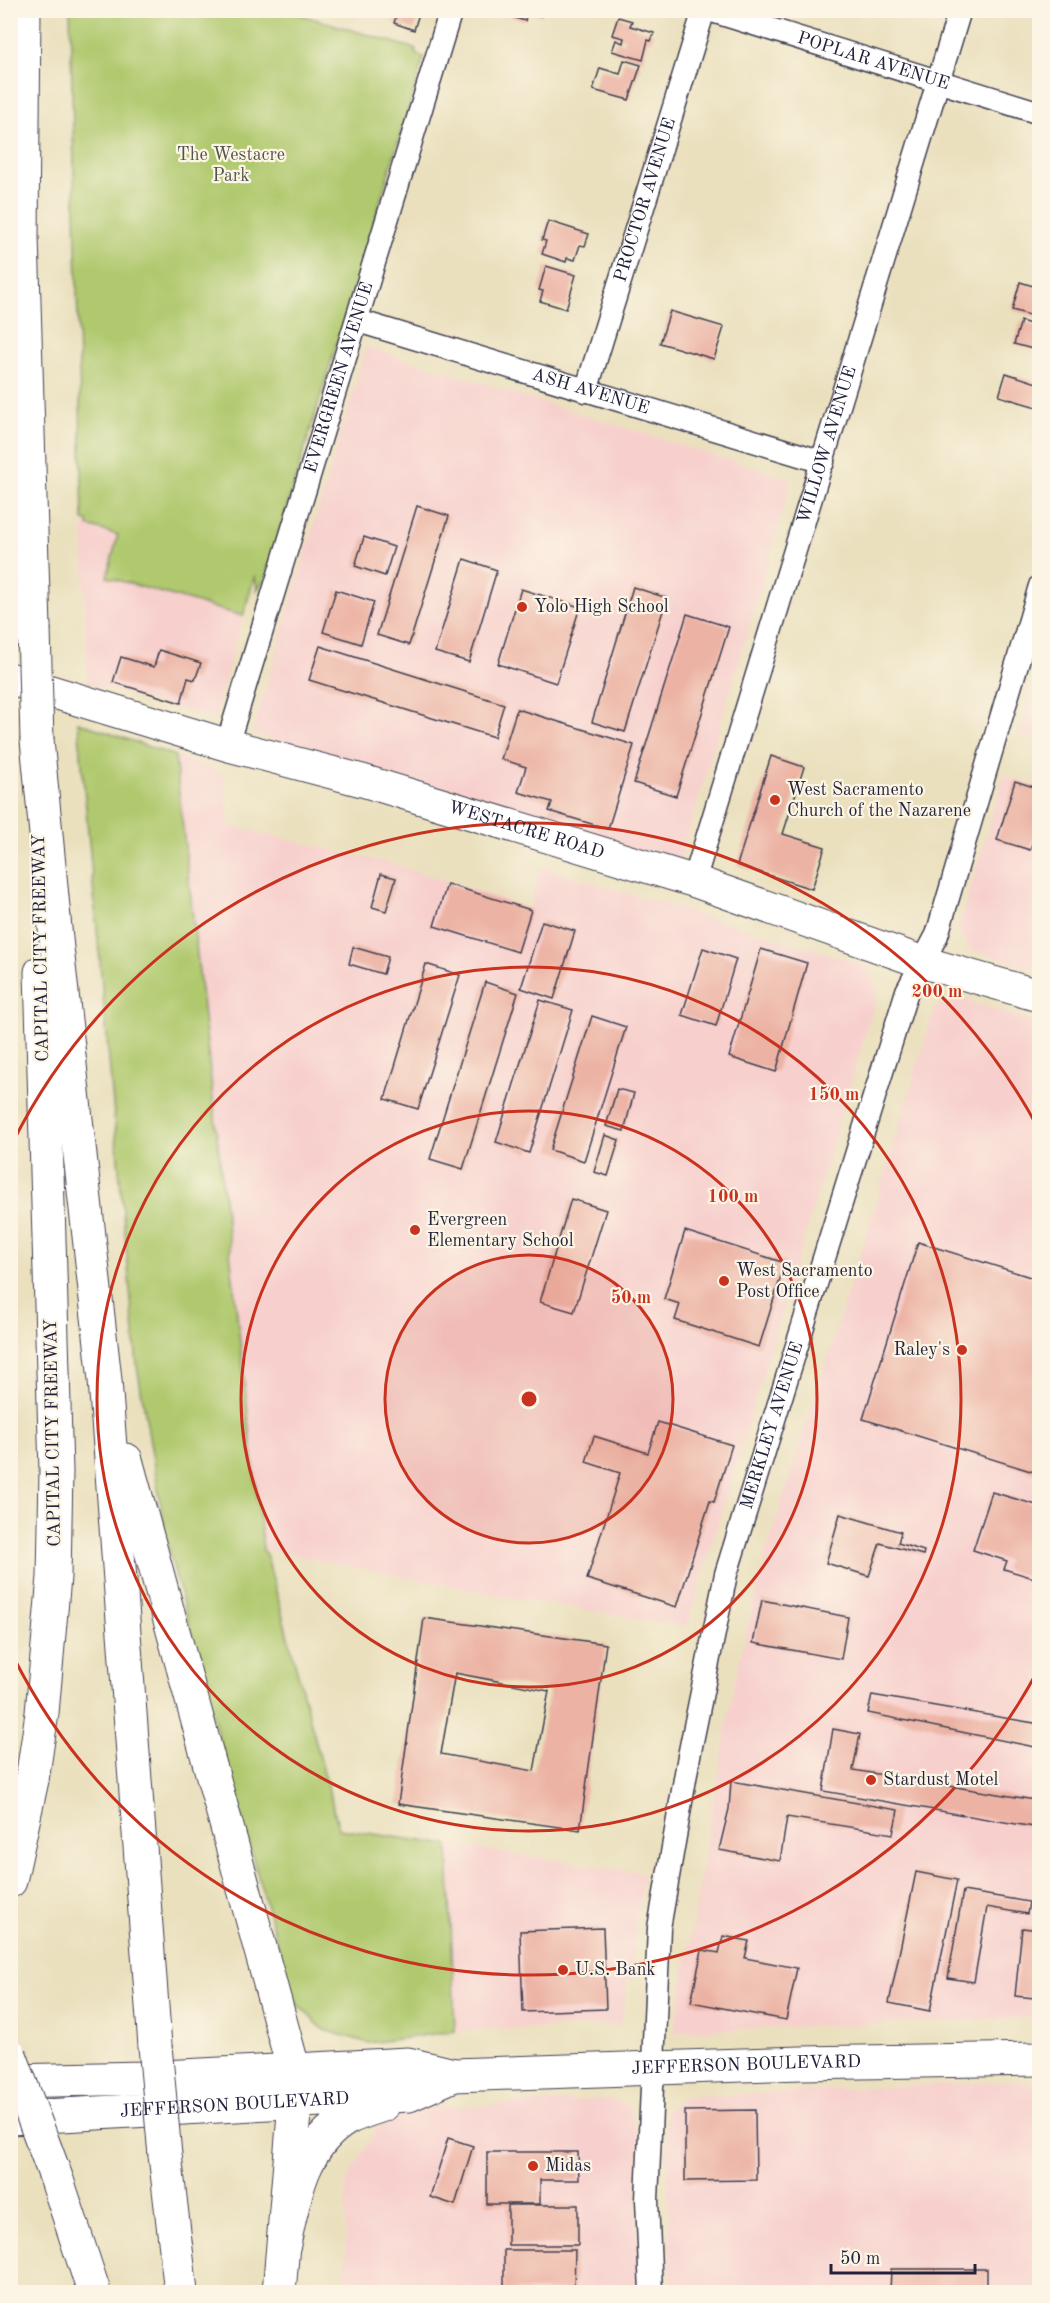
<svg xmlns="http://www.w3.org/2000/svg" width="1050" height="2303" font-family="'Old Standard TT',serif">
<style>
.built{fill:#f7d0cd}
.green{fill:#b0c96e;stroke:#697654;stroke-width:1.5}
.building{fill:#ecb3a4;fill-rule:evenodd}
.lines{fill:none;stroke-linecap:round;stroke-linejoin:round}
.street-casing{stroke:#403e4f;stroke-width:25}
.secondary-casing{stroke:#403e4f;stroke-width:34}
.primary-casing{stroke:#403e4f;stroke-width:35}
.highway-casing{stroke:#403e4f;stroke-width:35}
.street{stroke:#fff;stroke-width:22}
.secondary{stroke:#fff;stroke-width:32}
.primary{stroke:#fff;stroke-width:33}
.highway{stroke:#fff;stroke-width:33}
.highway-bridge-casing{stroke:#403e4f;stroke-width:35;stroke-linecap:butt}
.highway-bridge{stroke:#fff;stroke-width:33}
.ring{fill:none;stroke:#c8321e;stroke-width:3}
.poi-dot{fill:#c8321e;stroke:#fcf5e5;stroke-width:2}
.labels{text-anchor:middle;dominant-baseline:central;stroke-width:4.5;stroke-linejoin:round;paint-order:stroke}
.street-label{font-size:18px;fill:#22223b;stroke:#fcf5e5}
.park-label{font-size:18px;fill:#4d544a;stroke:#fcf5e5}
.poi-label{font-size:18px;fill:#22223b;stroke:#fcf5e5;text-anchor:start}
.centre{fill:#c8321e;stroke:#fcf5e5;stroke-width:3}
.ring-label{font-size:18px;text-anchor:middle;font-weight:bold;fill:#c8321e;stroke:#fcf5e5;stroke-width:4.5;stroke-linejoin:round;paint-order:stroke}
</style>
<rect width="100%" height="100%" fill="#fcf5e5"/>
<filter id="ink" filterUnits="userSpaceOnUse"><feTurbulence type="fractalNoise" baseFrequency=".0167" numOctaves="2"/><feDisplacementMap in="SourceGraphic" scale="12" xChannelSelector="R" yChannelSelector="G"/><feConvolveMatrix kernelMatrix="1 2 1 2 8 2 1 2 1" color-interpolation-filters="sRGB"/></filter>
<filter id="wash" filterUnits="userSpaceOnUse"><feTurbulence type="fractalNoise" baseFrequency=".008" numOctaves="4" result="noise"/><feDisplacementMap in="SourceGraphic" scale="24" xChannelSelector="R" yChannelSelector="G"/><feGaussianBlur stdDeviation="1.35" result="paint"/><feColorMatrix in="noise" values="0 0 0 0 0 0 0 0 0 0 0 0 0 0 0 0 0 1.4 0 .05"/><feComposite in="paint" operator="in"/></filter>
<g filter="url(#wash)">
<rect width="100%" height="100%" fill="#eae0be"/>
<!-- built -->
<g class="built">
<polygon points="366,347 792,480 680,862 252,734"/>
<polygon points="83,520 256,573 214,719 87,683"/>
<polygon points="1039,667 1039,741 1019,735"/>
<polygon points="175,756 224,773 229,826 396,865 530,908 541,867 866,965 878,992 687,1627 496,1595 263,1549"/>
<polygon points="1004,775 1039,787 1039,970 971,951 958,929"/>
<polygon points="959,998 1039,1024 1039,2017 674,2032 733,1689 764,1559 875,1206 935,1007"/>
<polygon points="448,1845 644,1873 621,2025 455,2031"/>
<polygon points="1026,2080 1039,2092 1039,2292 670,2292 666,2113 683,2097"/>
<polygon points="611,2099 629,2106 638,2133 638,2292 345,2292 346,2182 387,2110"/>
</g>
<!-- green -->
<g class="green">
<polygon points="70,11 288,11 416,49 415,54 424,57 265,579 257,590 255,575 243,616 107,577 118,535 88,526 88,521 83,520"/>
<polygon points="78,722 175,756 263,1549 267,1557 339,1829 448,1845 455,2031 369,2043 324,2030 294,2001 230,1779 168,1547 137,1366"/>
</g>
<g id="blocks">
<!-- building -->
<g class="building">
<polygon points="398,10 420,10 414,30 394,23"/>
<polygon points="503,10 543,10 541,16 527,11 525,21 502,14"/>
<polygon points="618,17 632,21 630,26 654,33 651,41 648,40 643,60 612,51 616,40 623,43 624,38 612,35"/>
<polygon points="624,60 641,65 629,100 593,90 600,68 620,74"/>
<polygon points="548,221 589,234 585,246 580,245 575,260 567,258 566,262 542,254 546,241 542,240"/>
<polygon points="546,266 576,275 566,309 540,301 543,291 539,290"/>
<polygon points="1020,282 1040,288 1040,318 1012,310"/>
<polygon points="670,311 724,327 714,359 660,343"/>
<polygon points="1021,321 1040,327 1040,351 1014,344"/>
<polygon points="1006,373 1040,384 1040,408 999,396"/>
<polygon points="417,506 449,516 409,645 377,635"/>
<polygon points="364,537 394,547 385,576 355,566"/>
<polygon points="464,559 497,570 469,662 435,652"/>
<polygon points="633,587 667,598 625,732 592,722"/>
<polygon points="521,589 580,607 556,683 498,664"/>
<polygon points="336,590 374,602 361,644 323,632"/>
<polygon points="687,614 729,627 676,796 634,783"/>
<polygon points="320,646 504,704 494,737 309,680"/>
<polygon points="159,650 201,663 195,680 188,678 181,703 113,682 121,657 154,667"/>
<polygon points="517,709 634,745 608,829 549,811 552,802 518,792 526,767 501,759"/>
<polygon points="771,756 804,767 783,834 825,847 812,889 737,865"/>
<polygon points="1015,781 1040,789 1040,821 1030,850 997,840"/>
<polygon points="381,874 396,878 386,911 372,907"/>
<polygon points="447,884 531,910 518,952 434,926"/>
<polygon points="542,921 575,931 554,999 521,988"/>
<polygon points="353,947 388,957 383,974 349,964"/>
<polygon points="703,948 736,959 716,1026 682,1015"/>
<polygon points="761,949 807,963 776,1072 729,1057"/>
<polygon points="426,964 460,975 418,1109 385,1099"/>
<polygon points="485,982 518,993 463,1169 430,1159"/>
<polygon points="540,1000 573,1010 529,1153 496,1142"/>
<polygon points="592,1016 626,1027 584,1161 550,1150"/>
<polygon points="617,1089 634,1093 624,1131 606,1126"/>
<polygon points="605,1135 619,1140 608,1176 594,1172"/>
<polygon points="571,1199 606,1210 574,1312 540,1302"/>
<polygon points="685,1231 785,1263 759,1347 675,1320 680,1304 664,1299"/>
<polygon points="918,1242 1040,1280 1040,1474 863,1419"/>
<polygon points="658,1422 732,1445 714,1502 710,1501 677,1607 587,1579 620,1473 586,1462 594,1436 648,1453"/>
<polygon points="992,1492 1040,1506 1040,1580 1004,1569 1007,1561 973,1550"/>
<polygon points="840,1514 901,1532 898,1543 924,1551 923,1555 880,1543 869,1576 826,1563"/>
<polygon points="762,1600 848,1617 841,1659 753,1643"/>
<path d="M424,1618L606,1644L580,1830L398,1804ZM455,1673L549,1691L534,1771L441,1754Z"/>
<polygon points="872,1695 1040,1724 1040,1748 868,1713"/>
<polygon points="833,1729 860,1734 853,1770 1040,1801 1040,1828 823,1791"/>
<polygon points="731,1781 898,1810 893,1834 787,1817 780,1861 719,1850 729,1809"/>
<polygon points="916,1872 957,1880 930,2011 889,2003"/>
<polygon points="963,1891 1029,1902 1027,1914 987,1907 974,1982 948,1978"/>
<polygon points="603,1928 606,2009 523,2012 520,1931"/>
<polygon points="1022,1928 1040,1930 1040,1952 1034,1998 1015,1996"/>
<polygon points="723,1936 749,1941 745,1958 797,1968 786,2020 691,2002 702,1950 719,1953"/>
<polygon points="755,2110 756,2180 685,2181 685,2111"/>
<polygon points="448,2138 473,2146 455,2205 430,2197"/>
<polygon points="487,2152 578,2152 579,2180 540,2180 540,2204 487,2204"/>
<rect x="508" y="2205" width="70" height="40"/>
<polygon points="504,2250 575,2250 574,2290 504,2290"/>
<polygon points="891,2269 987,2269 987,2292 890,2292"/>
</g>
</g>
</g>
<g filter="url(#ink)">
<use href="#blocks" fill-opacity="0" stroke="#403e4f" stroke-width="1.5"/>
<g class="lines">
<!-- street casing -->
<g class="street-casing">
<g id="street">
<path id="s1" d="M709,10L1040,113"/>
<path id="s2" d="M358,321L823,462"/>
<path id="s3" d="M586,391L704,10"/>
<path id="s4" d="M227,745L451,10"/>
<path id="s5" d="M694,881L960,10"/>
<path id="s6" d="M651,2292L647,2200L659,1928L689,1756L726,1574L907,991L937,935L1040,586"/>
</g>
</g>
<!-- secondary casing -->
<g class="secondary-casing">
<g id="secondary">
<path id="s7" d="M10,679L227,745L364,781L694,881L922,962L1040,996"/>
</g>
</g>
<!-- primary casing -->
<g class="primary-casing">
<g id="primary">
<path id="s8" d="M10,2081L144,2078L408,2064L454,2075L801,2063L1040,2059"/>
<path id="s9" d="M10,2118L409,2095L454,2075"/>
<path d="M284,2244C294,2198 302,2144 348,2118C358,2113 371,2109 383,2105"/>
<polyline points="279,2292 295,2102"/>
</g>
</g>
<!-- highway casing -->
<g class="highway-casing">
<g id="highway">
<polyline points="24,10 22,237 34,628"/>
<polyline points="37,740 56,939 105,1380 155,2046"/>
<polyline points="126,1460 294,2071 295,2102"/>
<polyline points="10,1881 32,1780 42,1713 54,1577 56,1471 41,972"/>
<polyline points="165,2155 181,2292"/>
</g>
</g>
<!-- street -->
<use href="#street" class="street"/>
<!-- secondary -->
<use href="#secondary" class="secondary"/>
<!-- primary -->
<use href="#primary" class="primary"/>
<!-- highway -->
<use href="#highway" class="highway"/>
<!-- highway-bridge casing -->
<g class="highway-bridge-casing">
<g id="highway-bridge">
<polyline points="34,628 37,740"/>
<polyline points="155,2046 165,2155"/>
<polyline points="10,2055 57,2180 94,2292"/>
</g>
</g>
<!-- highway-bridge -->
<use href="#highway-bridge" class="highway-bridge"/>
</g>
</g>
<!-- distance rings -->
<circle cx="529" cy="1399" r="144" fill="#c8321e" fill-opacity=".12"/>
<g class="ring">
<circle cx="529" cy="1399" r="144"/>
<circle cx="529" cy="1399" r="288"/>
<circle cx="529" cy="1399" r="432"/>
<path d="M1038 1670A577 577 0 0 1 13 1656M13 1142A577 577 0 0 1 1038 1128"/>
</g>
<!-- markers -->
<g class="poi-dot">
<circle cx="522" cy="607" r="6"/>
<circle cx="775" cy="800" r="6"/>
<circle cx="415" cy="1230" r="6"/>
<circle cx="724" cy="1281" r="6"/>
<circle cx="962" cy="1350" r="6"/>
<circle cx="871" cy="1780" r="6"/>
<circle cx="563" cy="1970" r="6"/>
<circle cx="533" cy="2166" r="6"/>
</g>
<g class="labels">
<!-- street labels -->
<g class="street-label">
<text stroke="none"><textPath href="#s1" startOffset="172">POPLAR AVENUE</textPath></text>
<text stroke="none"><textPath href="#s3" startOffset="200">PROCTOR AVENUE</textPath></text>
<text stroke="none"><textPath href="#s4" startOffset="384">EVERGREEN AVENUE</textPath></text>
<text stroke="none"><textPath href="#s2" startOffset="243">ASH AVENUE</textPath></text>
<text stroke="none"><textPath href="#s5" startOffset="456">WILLOW AVENUE</textPath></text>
<text stroke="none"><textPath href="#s7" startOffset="538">WESTACRE ROAD</textPath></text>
<text transform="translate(41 948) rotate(-91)">CAPITAL CITY FREEWAY</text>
<text stroke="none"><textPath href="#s6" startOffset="880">MERKLEY AVENUE</textPath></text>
<text transform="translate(53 1433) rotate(-91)">CAPITAL CITY FREEWAY</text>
<text stroke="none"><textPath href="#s8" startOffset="738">JEFFERSON BOULEVARD</textPath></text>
<text stroke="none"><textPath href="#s9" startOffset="225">JEFFERSON BOULEVARD</textPath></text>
</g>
<!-- park labels -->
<g class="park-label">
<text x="231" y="155">The Westacre<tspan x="231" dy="21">Park</tspan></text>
</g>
<!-- poi labels -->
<g class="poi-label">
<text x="534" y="607">Yolo High School</text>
<text x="787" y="790">West Sacramento<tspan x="787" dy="21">Church of the Nazarene</tspan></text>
<text x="427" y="1220">Evergreen<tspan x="427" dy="21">Elementary School</tspan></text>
<text x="736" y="1271">West Sacramento<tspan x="736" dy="21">Post Office</tspan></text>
<text x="950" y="1350" text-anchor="end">Raley's</text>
<text x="883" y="1780">Stardust Motel</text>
<text x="575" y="1970">U.S. Bank</text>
<text x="545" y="2166">Midas</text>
</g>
</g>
<circle cx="529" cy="1399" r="9" class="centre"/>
<g class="ring-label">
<text x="937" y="997">200 m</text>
<text x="834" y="1100">150 m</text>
<text x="733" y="1202">100 m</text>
<text x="631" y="1303">50 m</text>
</g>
<!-- margin -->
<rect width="1050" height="2303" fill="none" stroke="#fcf5e5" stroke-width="36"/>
<!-- scale -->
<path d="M831 2264v9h144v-9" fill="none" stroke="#22223b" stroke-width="3"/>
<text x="840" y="2264" font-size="18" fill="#22223b" stroke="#fcf5e5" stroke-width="4.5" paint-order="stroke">50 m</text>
</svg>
